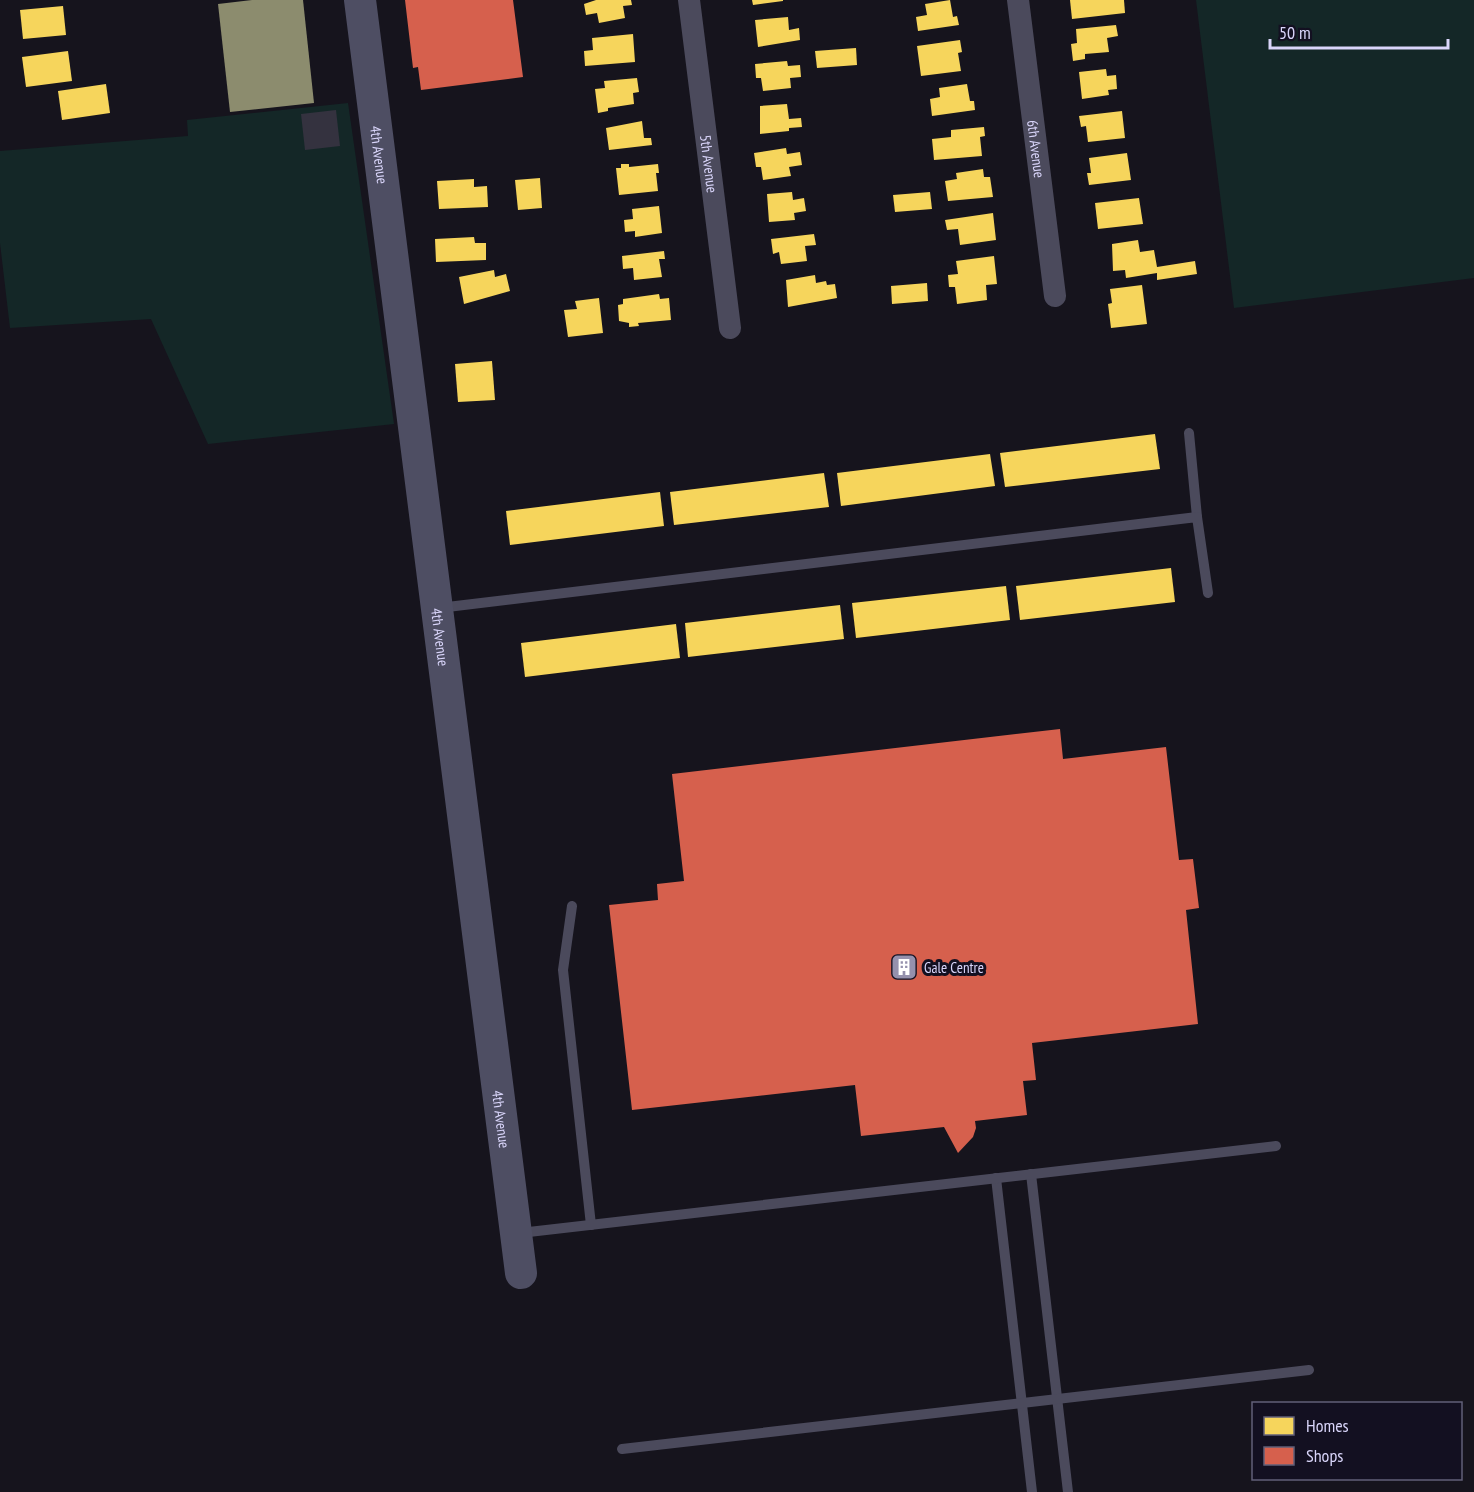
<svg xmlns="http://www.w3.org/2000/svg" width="1474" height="1492" font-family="'PT Sans Narrow',sans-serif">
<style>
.green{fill:#142727}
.homes{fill:#f6d55c}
.shops{fill:#d6604d}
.industry{fill:#8c8c6e}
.building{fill:#34323f}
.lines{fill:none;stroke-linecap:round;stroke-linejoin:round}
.lane{stroke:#4b4a5c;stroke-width:10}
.street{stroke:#4b4a5c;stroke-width:22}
.secondary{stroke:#4e4e63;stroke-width:32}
.labels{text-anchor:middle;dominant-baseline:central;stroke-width:6;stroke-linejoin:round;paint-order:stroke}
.street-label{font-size:15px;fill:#d9d5fa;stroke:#131021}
.poi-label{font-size:15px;fill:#d9d5fa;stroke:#131021;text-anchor:start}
</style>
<rect width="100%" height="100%" fill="#16141d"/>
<!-- green -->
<g class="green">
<polygon points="1196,0 1474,0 1474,278 1234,308"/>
<polygon points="348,103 394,424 208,444 151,319 10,328 0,243 0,151 188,136 187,120"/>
</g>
<!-- homes -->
<g class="homes">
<polygon points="596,0 631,0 632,5 623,6 625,18 599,23 597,13 586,15 584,4"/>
<polygon points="752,0 783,0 783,1 753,5"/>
<polygon points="950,0 953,17 957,16 959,25 918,31 916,17 927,15 925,4"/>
<polygon points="1070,0 1124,0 1125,13 1072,19"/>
<polygon points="63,6 66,35 23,39 20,10"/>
<polygon points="788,17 789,30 799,28 800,40 758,47 755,20"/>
<polygon points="1116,25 1118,36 1107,38 1109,52 1085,54 1085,59 1073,61 1071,44 1077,43 1076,29"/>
<polygon points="633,34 635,62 585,66 584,51 593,50 592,38"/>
<polygon points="960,40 962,52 958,53 961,71 921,76 917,46"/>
<polygon points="856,48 857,65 817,68 815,51"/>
<polygon points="68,51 72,81 26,87 22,57"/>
<polygon points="787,61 788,66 800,65 801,77 790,78 791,88 763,91 761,78 756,78 755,64"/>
<polygon points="1106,69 1107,76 1116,75 1117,89 1108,90 1109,95 1082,99 1079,72"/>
<polygon points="637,78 639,92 633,93 634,104 608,108 608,111 598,113 595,89 605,88 604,81"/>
<polygon points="106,84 110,113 62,120 58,91"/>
<polygon points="967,84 970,101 974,101 975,110 932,116 930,99 940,97 939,88"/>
<polygon points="787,104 789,119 801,118 802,127 789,128 789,131 760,134 760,106"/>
<polygon points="1122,111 1125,138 1088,142 1086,126 1081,127 1079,116"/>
<polygon points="642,121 644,138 651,138 652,145 609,150 606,128"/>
<polygon points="984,127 985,136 980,137 982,156 934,160 932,139 951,137 951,130"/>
<polygon points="786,148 787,154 800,152 802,165 789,167 791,176 763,180 761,167 756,167 754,153"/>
<polygon points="1127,153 1131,180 1089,185 1087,173 1091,173 1089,158"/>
<polygon points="621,164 629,164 629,167 658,164 659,173 656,173 658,191 619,195 616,168 621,168"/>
<polygon points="983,169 984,177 990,177 993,197 948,201 945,181 957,179 956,173"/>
<polygon points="540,178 542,208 518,210 515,180"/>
<polygon points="474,179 474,187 487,186 488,207 439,209 437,181"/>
<polygon points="792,192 793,200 804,198 806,211 794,213 795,220 769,222 767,194"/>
<polygon points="930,192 932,209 895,212 893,195"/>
<polygon points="1139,198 1143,224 1098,229 1095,203"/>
<polygon points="659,206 662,233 635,237 635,231 625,232 624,220 633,219 632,209"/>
<polygon points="993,213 996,240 960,245 958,229 947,230 945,220"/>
<polygon points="814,234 816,245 805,246 807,261 781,264 779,252 773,254 771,239"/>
<polygon points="474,237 475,243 486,243 486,260 436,262 435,239"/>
<polygon points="1138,240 1140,252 1154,250 1157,267 1195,261 1197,274 1157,280 1157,273 1126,278 1125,270 1113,271 1112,244"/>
<polygon points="664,251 665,259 659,259 662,277 634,280 633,268 623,269 622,256"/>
<polygon points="994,256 997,284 986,285 987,300 957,304 955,287 949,287 948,275 958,274 956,261"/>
<polygon points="494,270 495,277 506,274 510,291 464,304 459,277"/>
<polygon points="815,275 816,283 826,281 827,285 835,284 837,298 788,307 786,280"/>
<polygon points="927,283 928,301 892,304 891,286"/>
<polygon points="1142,285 1147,324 1111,328 1108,304 1112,303 1110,289"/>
<polygon points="659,294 660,299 669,298 671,320 638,323 639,326 629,327 629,323 619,321 618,305 623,304 623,299"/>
<polygon points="599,298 603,333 568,337 564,310 577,309 575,301"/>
<polygon points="492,361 495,400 458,402 455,364"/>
<polygon points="1155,434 1160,469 1005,487 1000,453"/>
<polygon points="990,454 995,486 841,506 837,473"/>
<polygon points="824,473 829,507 674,525 670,492"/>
<polygon points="660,492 664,526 510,545 506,511"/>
<polygon points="1171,568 1175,602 1020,620 1016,586"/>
<polygon points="1006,586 1010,620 856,638 852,603"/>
<polygon points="840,605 844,639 688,657 685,623"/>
<polygon points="676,624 680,658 525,677 521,643"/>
</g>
<!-- shops -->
<g class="shops">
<polygon points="405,0 513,0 523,77 421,90 418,67 413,68"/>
<polygon points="1060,729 1063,759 1166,747 1179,860 1193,859 1199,908 1186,910 1198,1024 1032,1043 1036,1080 1023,1081 1027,1115 975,1121 976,1128 973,1137 958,1153 944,1127 861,1136 855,1085 632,1110 609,905 658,900 657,884 684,881 672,774"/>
</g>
<!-- industry -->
<polygon class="industry" points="252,0 303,0 314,103 230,112 218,4"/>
<!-- building -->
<polygon class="building" points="336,110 340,146 305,150 301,114"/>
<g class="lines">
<!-- lane -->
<g class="lane">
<polyline points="1189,433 1197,517"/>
<polyline points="439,608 1197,517 1208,593"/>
<polyline points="572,906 563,970 591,1225"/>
<polyline points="1031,1174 1068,1492"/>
<polyline points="996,1178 1032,1492"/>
<polyline points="520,1233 1276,1146"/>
<polyline points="622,1449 1309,1370"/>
</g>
<!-- street -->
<g class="street">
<path id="s1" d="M689,0L730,328"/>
<path id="s2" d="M1018,0L1055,296"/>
</g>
<!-- secondary -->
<path class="secondary" id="s3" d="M360,0L521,1273"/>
</g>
<!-- icons -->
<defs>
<g id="building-square" transform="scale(1.35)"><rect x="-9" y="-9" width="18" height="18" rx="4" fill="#9591ad" stroke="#131021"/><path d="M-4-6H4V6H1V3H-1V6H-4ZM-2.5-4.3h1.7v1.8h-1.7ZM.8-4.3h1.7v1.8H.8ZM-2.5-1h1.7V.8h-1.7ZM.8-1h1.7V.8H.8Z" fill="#fff"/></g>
</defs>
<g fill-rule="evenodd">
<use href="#building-square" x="904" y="967"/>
</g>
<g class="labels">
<!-- street labels -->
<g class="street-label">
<text stroke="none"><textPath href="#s2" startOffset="150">6th Avenue</textPath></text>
<text stroke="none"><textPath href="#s3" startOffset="156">4th Avenue</textPath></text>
<text stroke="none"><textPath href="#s1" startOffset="165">5th Avenue</textPath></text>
<text stroke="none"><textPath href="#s3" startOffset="642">4th Avenue</textPath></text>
<text stroke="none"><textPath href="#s3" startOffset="1128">4th Avenue</textPath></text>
</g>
<!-- poi labels -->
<g class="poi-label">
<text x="924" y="967">Gale Centre</text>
</g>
</g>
<!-- legend -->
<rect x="1252" y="1402" width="210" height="78" fill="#131021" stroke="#625f78" stroke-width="1.5"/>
<rect x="1264" y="1417" width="30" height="18" fill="#f6d55c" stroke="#625f78" stroke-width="1.5"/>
<text x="1306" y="1432" font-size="18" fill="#d9d5fa">Homes</text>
<rect x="1264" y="1447" width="30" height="18" fill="#d6604d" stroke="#625f78" stroke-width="1.5"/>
<text x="1306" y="1462" font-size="18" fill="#d9d5fa">Shops</text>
<!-- scale -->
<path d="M1270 39v9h178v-9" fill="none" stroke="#d9d5fa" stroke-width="3"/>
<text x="1279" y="39" font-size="18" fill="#d9d5fa" stroke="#131021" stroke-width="4.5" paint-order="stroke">50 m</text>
</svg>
